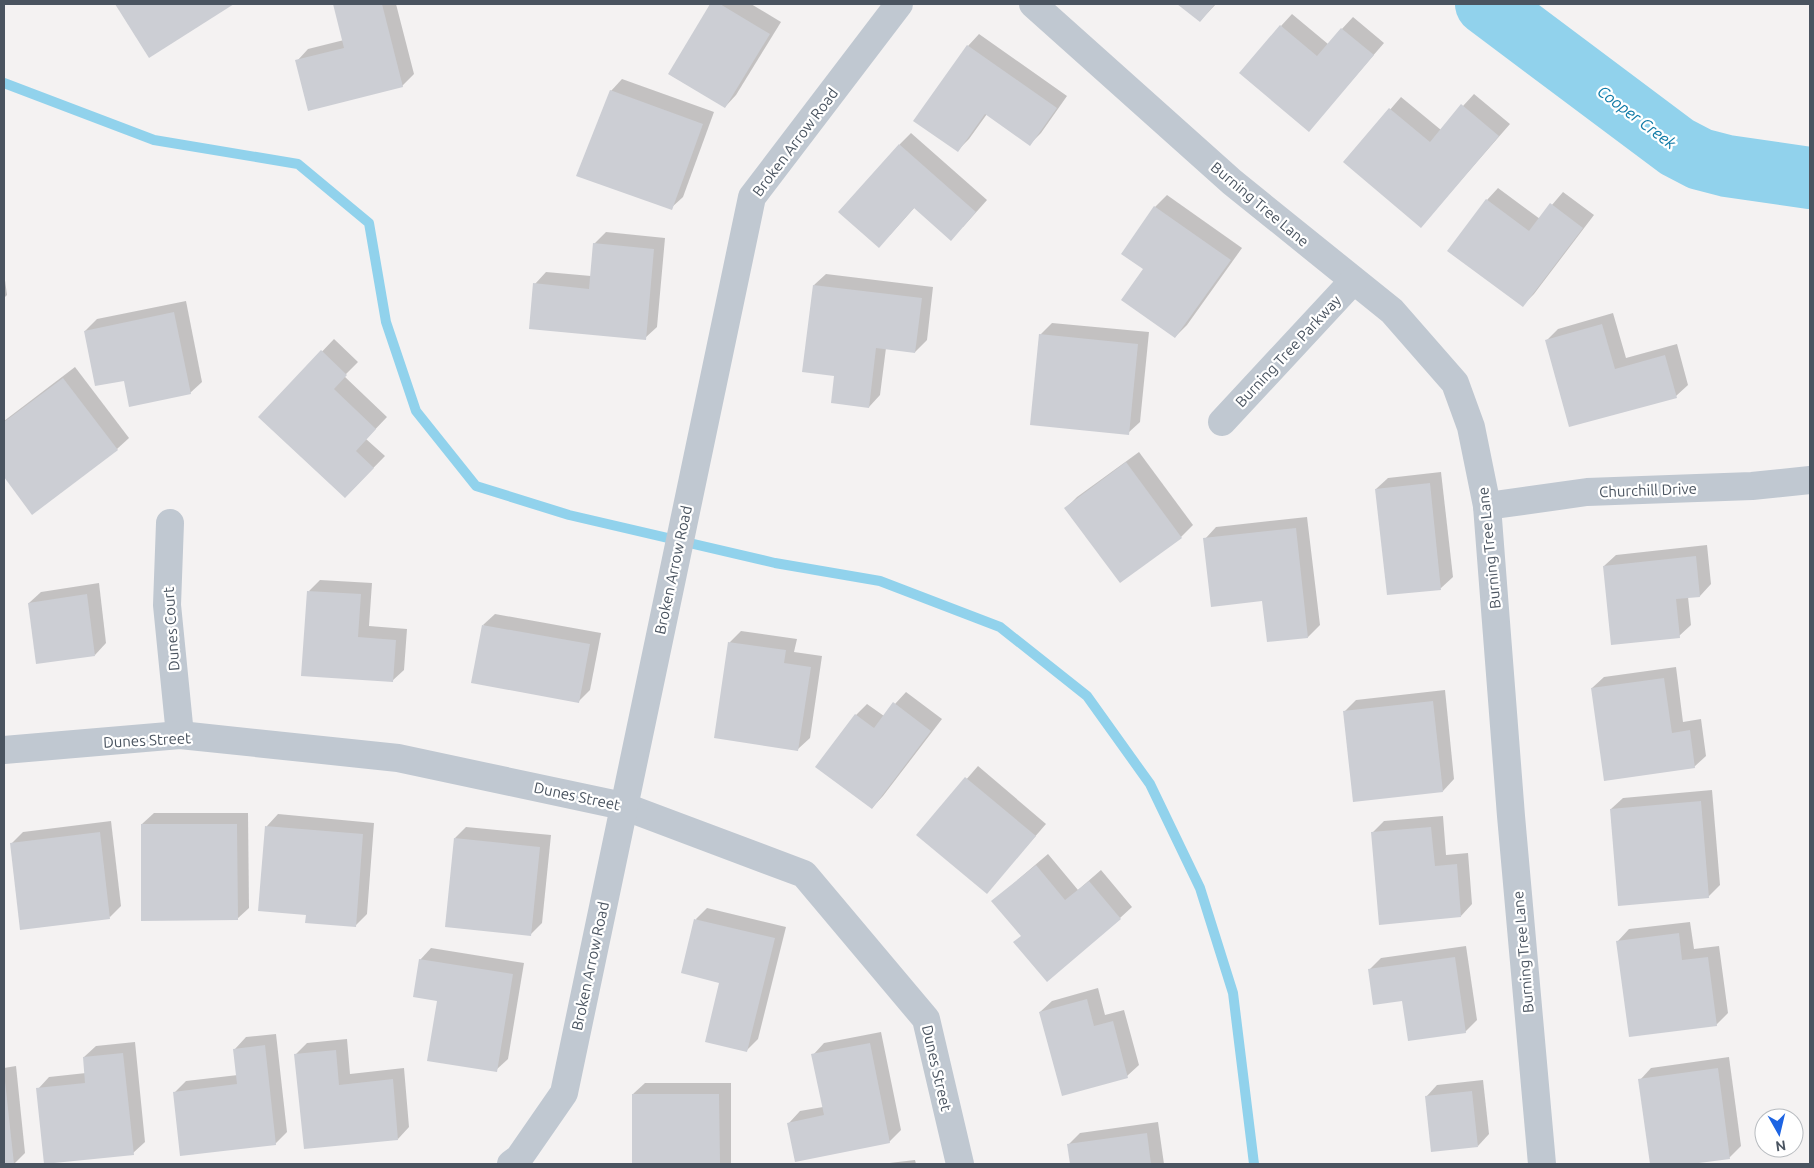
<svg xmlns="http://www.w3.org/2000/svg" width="1814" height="1168" font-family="Ubuntu,sans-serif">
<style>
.shadow{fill:#0003}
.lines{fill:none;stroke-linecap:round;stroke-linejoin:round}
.stream{stroke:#91d2ec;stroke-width:10}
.river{stroke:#91d2ec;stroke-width:62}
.building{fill:#ccced4}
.minor{stroke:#c0c8d1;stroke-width:28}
.labels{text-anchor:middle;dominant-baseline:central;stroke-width:4.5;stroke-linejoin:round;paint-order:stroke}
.street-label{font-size:15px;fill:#4a5460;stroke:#fff}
.water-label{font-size:16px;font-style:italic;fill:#0f7aa6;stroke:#fff}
</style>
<rect width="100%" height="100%" fill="#f4f2f2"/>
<!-- shadow -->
<g class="shadow">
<polygon points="116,4 231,4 150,56"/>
<polygon points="334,4 396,4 414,74 402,86 297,61 308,49 344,40"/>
<polygon points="711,4 751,4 781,22 736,95 725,107 669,74"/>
<polygon points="1179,4 1216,4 1200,21"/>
<polygon points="1292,14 1328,44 1353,17 1384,43 1309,130 1281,26"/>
<polygon points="979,34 1067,96 1041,133 1030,144 987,114 969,139 958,150 915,120 968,46"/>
<polygon points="622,79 714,112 683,197 671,208 611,91"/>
<polygon points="1474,94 1510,124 1421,226 1345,162 1401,97 1441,130"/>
<polygon points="911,133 987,200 963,227 915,207 890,235 900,144"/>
<polygon points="1498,188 1540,219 1563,192 1594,215 1534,294 1522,306 1487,200"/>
<polygon points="1167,195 1242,248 1187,325 1175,337 1144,269 1155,207"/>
<polygon points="606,232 665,238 657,327 645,338 535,284 546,272 591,276 594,244"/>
<polygon points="4,273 7,295 4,298"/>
<polygon points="826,274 933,287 927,340 915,352 886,348 880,395 869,407 836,375 814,285"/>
<polygon points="186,301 202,382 190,393 125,379 85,331 97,319"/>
<polygon points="1613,313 1626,358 1677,344 1688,385 1676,396 1546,341 1558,329"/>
<polygon points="1052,323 1149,332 1140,422 1128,433 1040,335"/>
<polygon points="334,339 358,362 344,376 387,417 366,439 385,456 345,497 260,417"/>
<polygon points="75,367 129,438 117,449 32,513 4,475 4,421"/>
<polygon points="1139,452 1193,525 1181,537 1066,508 1077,497"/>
<polygon points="1441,472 1453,577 1441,588 1388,594 1376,489 1388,478"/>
<polygon points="1307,517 1320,625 1308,637 1268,641 1263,600 1205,539 1216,527"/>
<polygon points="1707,545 1711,584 1700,596 1688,597 1691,625 1679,636 1604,566 1616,555"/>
<polygon points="320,580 372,583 369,626 407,629 404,670 392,681 309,591"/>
<polygon points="99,583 106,643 95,655 29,603 41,592"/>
<polygon points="495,614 601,633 590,690 579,701 483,625"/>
<polygon points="741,631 797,639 794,652 822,656 810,738 798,749 715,737 730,642"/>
<polygon points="1676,667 1683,722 1701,719 1706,756 1694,767 1592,688 1604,677"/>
<polygon points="1445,690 1454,779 1443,791 1344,712 1356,700"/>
<polygon points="906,692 942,719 883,796 872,808 856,715 867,704 884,716"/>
<polygon points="978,766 1046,824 987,892 918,835"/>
<polygon points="1712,790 1720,885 1708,897 1611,809 1623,798"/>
<polygon points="154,813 248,813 249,908 237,919 142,824"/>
<polygon points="278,814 374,823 367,914 355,926 308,914 260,909 267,826"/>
<polygon points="1443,816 1446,855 1468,853 1472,904 1461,916 1372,833 1384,821"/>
<polygon points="111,821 121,906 110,917 11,844 23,832"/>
<polygon points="466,827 551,835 542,923 530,935 455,838"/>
<polygon points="1048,854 1078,890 1101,870 1132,907 1120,918 1022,936 993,901"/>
<polygon points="707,908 786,927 758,1039 747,1050 696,919"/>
<polygon points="1690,922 1694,949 1719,946 1728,1013 1716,1025 1618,941 1629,929"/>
<polygon points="1466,946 1477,1020 1465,1032 1403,999 1370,969 1381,958"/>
<polygon points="431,948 524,963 508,1059 496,1070 438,1000 420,960"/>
<polygon points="1098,988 1105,1015 1124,1010 1139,1065 1127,1076 1040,1012 1052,1001"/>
<polygon points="881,1032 901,1130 889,1142 789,1123 800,1111 823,1107 813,1055 824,1043"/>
<polygon points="276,1034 287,1132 275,1144 175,1092 186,1081 238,1075 235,1049 246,1037"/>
<polygon points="347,1039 350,1074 404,1068 409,1127 398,1139 296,1054 307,1043"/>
<polygon points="135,1042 145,1142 133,1153 38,1089 49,1077 86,1073 84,1057 96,1046"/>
<polygon points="1729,1057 1741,1146 1730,1157 1682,1164 1652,1164 1640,1080 1651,1068"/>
<polygon points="16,1066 25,1153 14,1164 4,1164 4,1068"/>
<polygon points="1483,1080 1489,1134 1478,1146 1426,1097 1437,1085"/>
<polygon points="645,1083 731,1083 731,1164 633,1164 633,1094"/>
<polygon points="1158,1122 1164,1164 1071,1164 1068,1145 1080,1133"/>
<polygon points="915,1160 916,1164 881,1164"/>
</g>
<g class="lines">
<!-- stream -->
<polyline class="stream" points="4,83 154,140 298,164 369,223 386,322 416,411 476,486 569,515 775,563 880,581 1000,627 1087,696 1150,784 1200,888 1233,993 1254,1164"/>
<!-- river -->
<polyline class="river" points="1486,4 1677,147 1700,159 1727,166 1810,178"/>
</g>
<!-- building -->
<g class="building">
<polygon points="115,4 234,4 149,58"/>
<polygon points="333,4 382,4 403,87 308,111 295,60 344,48"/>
<polygon points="710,4 720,4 770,34 725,108 668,74"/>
<polygon points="1177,4 1215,4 1200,22"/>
<polygon points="1280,25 1317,56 1341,28 1374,55 1309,132 1239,73"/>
<polygon points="967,45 1057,108 1030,146 985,114 958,152 913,121"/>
<polygon points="610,90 703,124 672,210 576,176"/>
<polygon points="1461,104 1499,136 1421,228 1343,162 1389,108 1430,142"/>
<polygon points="899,144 976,212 951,241 914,208 879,248 838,212"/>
<polygon points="1486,199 1529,231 1550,203 1583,228 1523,307 1447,251"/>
<polygon points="1154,206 1231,260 1175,338 1121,300 1143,269 1121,254"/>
<polygon points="593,243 654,249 646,340 529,329 533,283 589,289"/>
<polygon points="813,285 922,298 915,353 876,348 869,408 831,403 834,376 802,372"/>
<polygon points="174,312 191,394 129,407 124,381 95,386 84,331"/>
<polygon points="1602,324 1615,369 1665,355 1677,398 1569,427 1545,340"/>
<polygon points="1039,334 1138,344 1129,435 1030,425"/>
<polygon points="321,350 347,375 334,389 376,429 356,451 374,468 345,498 258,417"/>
<polygon points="63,378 118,450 32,515 4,477 4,422"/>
<polygon points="1126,462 1182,538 1120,583 1064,508"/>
<polygon points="1430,483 1441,590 1387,595 1375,489"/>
<polygon points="1296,528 1308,638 1267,642 1262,601 1211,607 1203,538"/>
<polygon points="1696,556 1700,597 1676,599 1680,638 1611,645 1603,566"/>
<polygon points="307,591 361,594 358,637 396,640 393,682 301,676"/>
<polygon points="87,594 95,656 36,664 28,603"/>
<polygon points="482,625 590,644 579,703 471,683"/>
<polygon points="728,642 786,650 784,663 811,667 798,751 714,738"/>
<polygon points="1664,678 1672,733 1690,730 1695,768 1604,781 1591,688"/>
<polygon points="1433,701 1443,792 1353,802 1343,711"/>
<polygon points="893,702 931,731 872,809 815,767 855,714 874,728"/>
<polygon points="965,777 1036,836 987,894 916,835"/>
<polygon points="1701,801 1709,898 1618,906 1610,809"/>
<polygon points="141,824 237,824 238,920 141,921"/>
<polygon points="265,826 363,834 356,927 305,923 306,915 258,911"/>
<polygon points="1431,827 1435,866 1457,864 1461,917 1379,925 1371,832"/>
<polygon points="100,832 110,919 20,930 10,843"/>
<polygon points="454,838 540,847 531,936 445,927"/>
<polygon points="1036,865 1065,900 1089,881 1121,919 1047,982 1013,942 1021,936 991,901"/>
<polygon points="694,919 775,938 747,1052 705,1042 719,983 681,973"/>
<polygon points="1679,933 1682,960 1708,957 1717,1026 1629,1037 1616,941"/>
<polygon points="1455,957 1466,1033 1408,1041 1402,1001 1373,1005 1368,969"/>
<polygon points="419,959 513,974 497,1072 427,1061 437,1001 413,997"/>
<polygon points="1087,999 1094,1026 1113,1021 1128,1078 1062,1096 1039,1012"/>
<polygon points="870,1043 890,1143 795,1162 787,1123 824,1115 811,1054"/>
<polygon points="265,1045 276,1145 180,1156 173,1092 237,1084 233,1049"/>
<polygon points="336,1050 339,1085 393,1079 398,1140 304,1149 294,1054"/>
<polygon points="123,1053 134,1155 44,1164 36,1088 85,1083 83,1057"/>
<polygon points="1718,1068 1730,1159 1691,1164 1650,1164 1638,1079"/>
<polygon points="4,1081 5,1081 14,1164 4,1164"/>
<polygon points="1472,1091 1478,1147 1431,1152 1425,1096"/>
<polygon points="632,1094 719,1094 720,1164 632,1164"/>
<polygon points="1147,1133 1151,1164 1070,1164 1067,1144"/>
</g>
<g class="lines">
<!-- minor -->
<g class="minor">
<polyline points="1033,4 1232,182 1392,311 1455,383 1471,427 1487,506 1511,816 1542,1164"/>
<polyline points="1222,422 1353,281"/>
<polyline points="1487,506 1587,492 1752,486 1810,480"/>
<polyline points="170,523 167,605 180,735"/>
<polyline points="4,750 180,735 398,758 623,806 804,874 926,1019 960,1164"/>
<polyline points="511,1164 519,1158 564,1093 752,197 899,4"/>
</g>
</g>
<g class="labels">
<!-- street labels -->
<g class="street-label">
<text transform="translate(795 142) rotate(-53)">Broken Arrow Road</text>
<text transform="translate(1260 204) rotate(40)">Burning Tree Lane</text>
<text transform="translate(1288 351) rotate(-47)">Burning Tree Parkway</text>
<text transform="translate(1648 490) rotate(-2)">Churchill Drive</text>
<text transform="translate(1489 548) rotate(-96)">Burning Tree Lane</text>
<text transform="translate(673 570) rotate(-78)">Broken Arrow Road</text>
<text transform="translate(171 629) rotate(-94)">Dunes Court</text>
<text transform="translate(147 740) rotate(-3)">Dunes Street</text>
<text transform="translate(577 796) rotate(12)">Dunes Street</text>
<text transform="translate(1523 952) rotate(-95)">Burning Tree Lane</text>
<text transform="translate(590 966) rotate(-78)">Broken Arrow Road</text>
<text transform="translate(937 1068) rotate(77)">Dunes Street</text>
</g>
<!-- water labels -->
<g class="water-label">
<text transform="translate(1637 117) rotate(37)">Cooper Creek</text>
</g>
</g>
<!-- border -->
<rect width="1814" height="1168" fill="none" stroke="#4a5460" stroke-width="10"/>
<!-- north arrow -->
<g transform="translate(1779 1133) rotate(172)"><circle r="24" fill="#ffffff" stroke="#b7bbbf"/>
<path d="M0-4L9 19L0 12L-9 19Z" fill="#1d64e3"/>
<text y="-8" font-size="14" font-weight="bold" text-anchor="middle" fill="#4a5460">N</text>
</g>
</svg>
